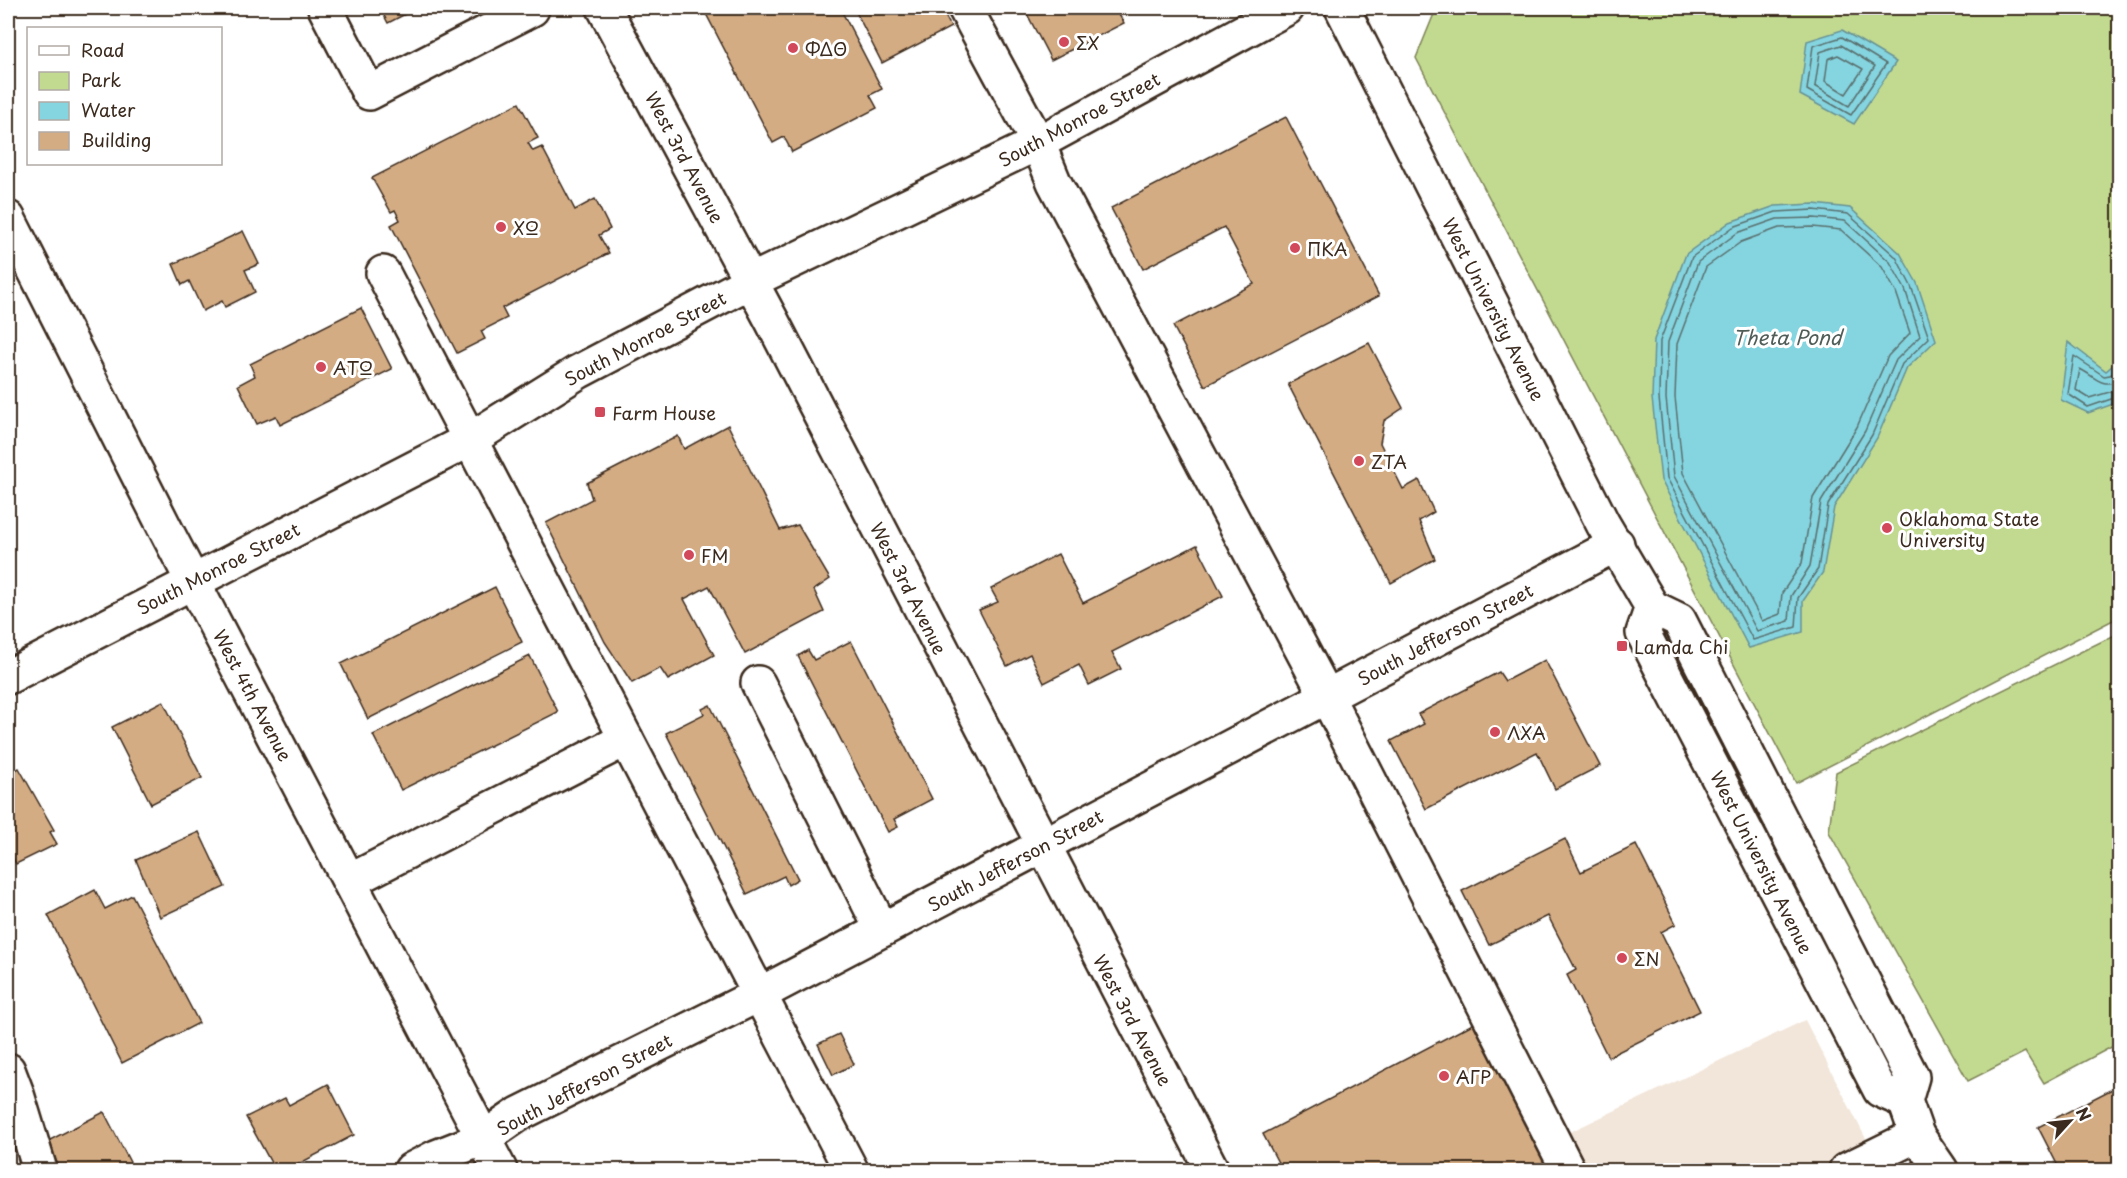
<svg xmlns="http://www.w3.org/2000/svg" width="2127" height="1178" font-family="'Playpen Sans',sans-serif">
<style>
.built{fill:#f2e6da}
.green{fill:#c2da90;stroke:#7e8257;stroke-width:1.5}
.water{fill:#85d5e1;stroke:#679193;stroke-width:1.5}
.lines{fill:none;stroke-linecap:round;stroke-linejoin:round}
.shore{stroke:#596e6c;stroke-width:1.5}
.building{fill:#d3ac84;stroke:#3b2a1e;stroke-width:1.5}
.minor-casing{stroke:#3b2a1e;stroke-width:38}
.minor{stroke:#fff;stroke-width:33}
.poi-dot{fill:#d1495b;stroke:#fff;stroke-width:2}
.labels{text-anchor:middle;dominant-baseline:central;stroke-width:6;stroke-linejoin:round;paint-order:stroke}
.poi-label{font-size:18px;fill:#3b2a1e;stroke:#fff;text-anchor:start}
.street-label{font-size:18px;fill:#3b2a1e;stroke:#fff}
.water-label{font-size:20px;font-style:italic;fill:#515d58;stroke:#fff}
</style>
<rect width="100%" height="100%" fill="#fff"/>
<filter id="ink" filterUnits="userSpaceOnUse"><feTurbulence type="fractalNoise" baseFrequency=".0167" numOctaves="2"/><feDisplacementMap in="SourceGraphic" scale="12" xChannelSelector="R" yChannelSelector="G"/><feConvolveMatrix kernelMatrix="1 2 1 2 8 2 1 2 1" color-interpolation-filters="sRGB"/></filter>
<g filter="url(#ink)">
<!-- built -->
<polygon class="built" points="1805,1020 1882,1170 1490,1170"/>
<!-- green -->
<g class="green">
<polygon points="1439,8 2119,8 2119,617 1796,783 1416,58 1436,9"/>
<polygon points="2119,633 2119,1043 2044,1083 2025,1052 1968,1081 1829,832 1836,772"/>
</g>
<!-- water -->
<g class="water">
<polygon points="1842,30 1896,62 1854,124 1800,95 1807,41"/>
<polygon points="1814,204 1850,208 1900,253 1917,283 1936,340 1907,368 1877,438 1834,507 1823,572 1803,601 1803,632 1749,648 1661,480 1652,398 1654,340 1686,254 1730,222 1775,206"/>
<polygon points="2068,342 2106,371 2119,360 2119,402 2088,413 2061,400"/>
</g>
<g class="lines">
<!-- shore -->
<g class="shore">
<polygon points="1842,37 1886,64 1851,115 1807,90 1813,46"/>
<polygon points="1841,45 1875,66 1849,106 1815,86 1820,52"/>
<polygon points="1838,55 1863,69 1846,94 1825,81 1828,59"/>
<polygon points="1814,210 1848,214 1896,257 1911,286 1929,338 1902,364 1872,435 1828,505 1818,569 1798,598 1796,627 1753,640 1667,478 1659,398 1660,341 1692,257 1733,227 1776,212"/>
<polygon points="1814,218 1845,221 1890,262 1905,289 1920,336 1896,360 1865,431 1821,502 1810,566 1791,596 1789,621 1757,631 1674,476 1666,398 1668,342 1698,262 1737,233 1777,219"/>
<polygon points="1813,227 1841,230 1882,267 1896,292 1910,333 1888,356 1857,427 1813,498 1802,563 1782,593 1780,614 1762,621 1683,473 1675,397 1677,344 1706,267 1741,242 1779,228"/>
<polyline points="2120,368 2110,375 2104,376 2074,356 2068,394 2088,407 2120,396"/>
<path d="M2120,378C2103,391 2095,376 2080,369L2076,390L2089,398L2120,389"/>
</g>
</g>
<!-- building -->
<g class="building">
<polygon points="380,8 417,8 388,23"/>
<polygon points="703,8 840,8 882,89 870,95 877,108 792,152 784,137 773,143"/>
<polygon points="854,8 941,8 951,27 882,63"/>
<polygon points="1024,8 1115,8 1124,23 1051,60"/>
<polygon points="519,103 538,138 528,143 533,151 542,147 575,210 595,199 610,229 599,235 609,253 502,308 507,318 481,331 485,339 457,353 391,225 400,220 395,210 391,212 372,178"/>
<polygon points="1286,117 1379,296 1205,386 1173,326 1254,284 1224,227 1143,269 1111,208"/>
<polygon points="243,231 259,264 245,270 255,292 225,307 222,301 203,311 189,281 182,285 173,264"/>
<polygon points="361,308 392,369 280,425 276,416 257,424 238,385 255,376 250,364"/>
<polygon points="1369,343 1403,408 1384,421 1380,443 1403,489 1419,480 1434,512 1419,521 1435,559 1391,583 1288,384"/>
<polygon points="728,425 780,530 798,525 830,579 814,590 824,612 745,654 709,586 684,599 714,655 668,680 660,668 632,683 605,642 546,523 592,499 587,483 678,436 684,449"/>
<polygon points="1197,545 1223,596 1112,652 1121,669 1089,685 1079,665 1044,683 1030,654 1007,666 979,610 998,602 991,589 1058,554 1083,603"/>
<polygon points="495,587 522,642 368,719 341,664"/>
<polygon points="851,641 932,799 894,819 898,827 888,832 798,656 808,650 814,660"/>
<polygon points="530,656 558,712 401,790 373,735"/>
<polygon points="1545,660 1600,766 1555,789 1537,752 1426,809 1391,741 1424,724 1418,714 1499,672 1505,681"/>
<polygon points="163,701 202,778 151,804 112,727"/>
<polygon points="710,705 798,879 788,885 784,876 747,894 666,733 704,714 702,709"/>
<polygon points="19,768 54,830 50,832 57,844 16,864 8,847 8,774"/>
<polygon points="199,832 225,887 160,917 136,860"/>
<polygon points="1565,839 1581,872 1636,845 1676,924 1661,932 1700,1011 1608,1057 1567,975 1576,970 1548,916 1489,945 1462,891"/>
<polygon points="95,890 105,909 132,895 199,1023 122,1063 48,915"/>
<polygon points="1484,1018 1559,1161 1542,1170 1282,1170 1263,1134"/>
<polygon points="839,1034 854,1064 833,1075 818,1044"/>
<polygon points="328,1084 354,1135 287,1170 275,1170 246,1117 285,1098 289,1105"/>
<polygon points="2120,1085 2120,1170 2060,1170 2038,1127"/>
<polygon points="104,1112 134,1170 61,1170 46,1142"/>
</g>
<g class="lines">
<!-- minor casing -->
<g class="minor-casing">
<g id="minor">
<polyline points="325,8 369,93 532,9"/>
<polyline points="604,8 772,321 1212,1170"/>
<polyline points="965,8 1038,143 1054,182 1327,697 1568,1170"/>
<polyline points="1342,8 1603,524 1652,607 1679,620 1912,1077 1905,1101 1917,1135 1941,1170"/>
<polyline points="8,218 169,536 500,1170"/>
<polyline points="383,273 851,1170"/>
<polyline points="1652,607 1643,633 1880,1090 1905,1101"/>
<polyline points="8,677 471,439 578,372 751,281 1038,143 1287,8"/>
<polyline points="758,683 882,930"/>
<polyline points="350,881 626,739"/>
<polyline points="8,1070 16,1091 40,1170"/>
<polyline points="411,1170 436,1157 484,1138 519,1114 758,995 1617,544"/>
<polyline points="1846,1170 1917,1135"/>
</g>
</g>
<!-- minor -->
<use href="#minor" class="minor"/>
</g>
</g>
<!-- markers -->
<g class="poi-dot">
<circle cx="1064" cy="42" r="6"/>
<circle cx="793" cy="48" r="6"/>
<circle cx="501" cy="227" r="6"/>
<circle cx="1295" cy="248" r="6"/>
<circle cx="321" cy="367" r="6"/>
<rect x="594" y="406" width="12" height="12" rx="3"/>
<circle cx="1359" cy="461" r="6"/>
<circle cx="1887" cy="528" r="6"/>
<circle cx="689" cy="555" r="6"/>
<rect x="1616" y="640" width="12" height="12" rx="3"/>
<circle cx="1495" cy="732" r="6"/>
<circle cx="1622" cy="958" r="6"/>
<circle cx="1444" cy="1076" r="6"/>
</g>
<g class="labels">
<!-- poi labels -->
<g class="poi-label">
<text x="1076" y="42">ΣX</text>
<text x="805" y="48">ΦΔΘ</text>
<text x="513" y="227">XΩ</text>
<text x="1307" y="248">ΠΚΑ</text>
<text x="333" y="367">ΑTΩ</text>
<text x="612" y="412">Farm House</text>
<text x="1371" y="461">ΖΤΑ</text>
<text x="1899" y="518">Oklahoma State<tspan x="1899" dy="21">University</tspan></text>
<text x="701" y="555">FM</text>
<text x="1634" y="646">Lamda Chi</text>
<text x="1507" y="732">ΛXA</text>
<text x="1634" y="958">ΣN</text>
<text x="1456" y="1076">AΓP</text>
</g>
<!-- street labels -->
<g class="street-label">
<text transform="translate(1079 119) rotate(-28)">South Monroe Street</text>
<text transform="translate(685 157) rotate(62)">West 3rd Avenue</text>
<text transform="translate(1494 309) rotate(63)">West University Avenue</text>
<text transform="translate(645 338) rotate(-28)">South Monroe Street</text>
<text transform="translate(218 568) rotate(-27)">South Monroe Street</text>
<text transform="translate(909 588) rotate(63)">West 3rd Avenue</text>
<text transform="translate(1445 634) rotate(-28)">South Jefferson Street</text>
<text transform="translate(253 695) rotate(62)">West 4th Avenue</text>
<text transform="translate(1015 860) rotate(-28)">South Jefferson Street</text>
<text transform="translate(1762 862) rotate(63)">West University Avenue</text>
<text transform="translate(1133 1020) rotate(62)">West 3rd Avenue</text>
<text transform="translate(584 1084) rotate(-28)">South Jefferson Street</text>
</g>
<!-- water labels -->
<g class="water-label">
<text x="1787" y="337">Theta Pond</text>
</g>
</g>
<!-- margin -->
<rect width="2127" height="1178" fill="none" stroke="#fff" stroke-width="30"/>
<rect x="15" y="15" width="2097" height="1148" fill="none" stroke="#3b2a1e" stroke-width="2" filter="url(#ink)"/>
<!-- legend -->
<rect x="27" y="27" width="195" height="138" fill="#ffffff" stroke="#b1aaa5" stroke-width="1.5"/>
<rect x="39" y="46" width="30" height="9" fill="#ffffff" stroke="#b1aaa5" stroke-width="1.5"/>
<text x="81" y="57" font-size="18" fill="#3b2a1e">Road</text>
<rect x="39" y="72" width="30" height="18" fill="#c2da90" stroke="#b1aaa5" stroke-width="1.5"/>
<text x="81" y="87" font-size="18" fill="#3b2a1e">Park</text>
<rect x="39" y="102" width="30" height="18" fill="#85d5e1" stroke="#b1aaa5" stroke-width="1.5"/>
<text x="81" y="117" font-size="18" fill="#3b2a1e">Water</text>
<rect x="39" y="132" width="30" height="18" fill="#d3ac84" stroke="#b1aaa5" stroke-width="1.5"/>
<text x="81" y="147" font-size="18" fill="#3b2a1e">Building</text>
<!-- north arrow -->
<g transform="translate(2070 1121) rotate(63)" stroke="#ffffff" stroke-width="4.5" paint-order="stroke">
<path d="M0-4.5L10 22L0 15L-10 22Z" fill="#3b2a1e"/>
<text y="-9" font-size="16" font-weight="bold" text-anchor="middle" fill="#3b2a1e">N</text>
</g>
</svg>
